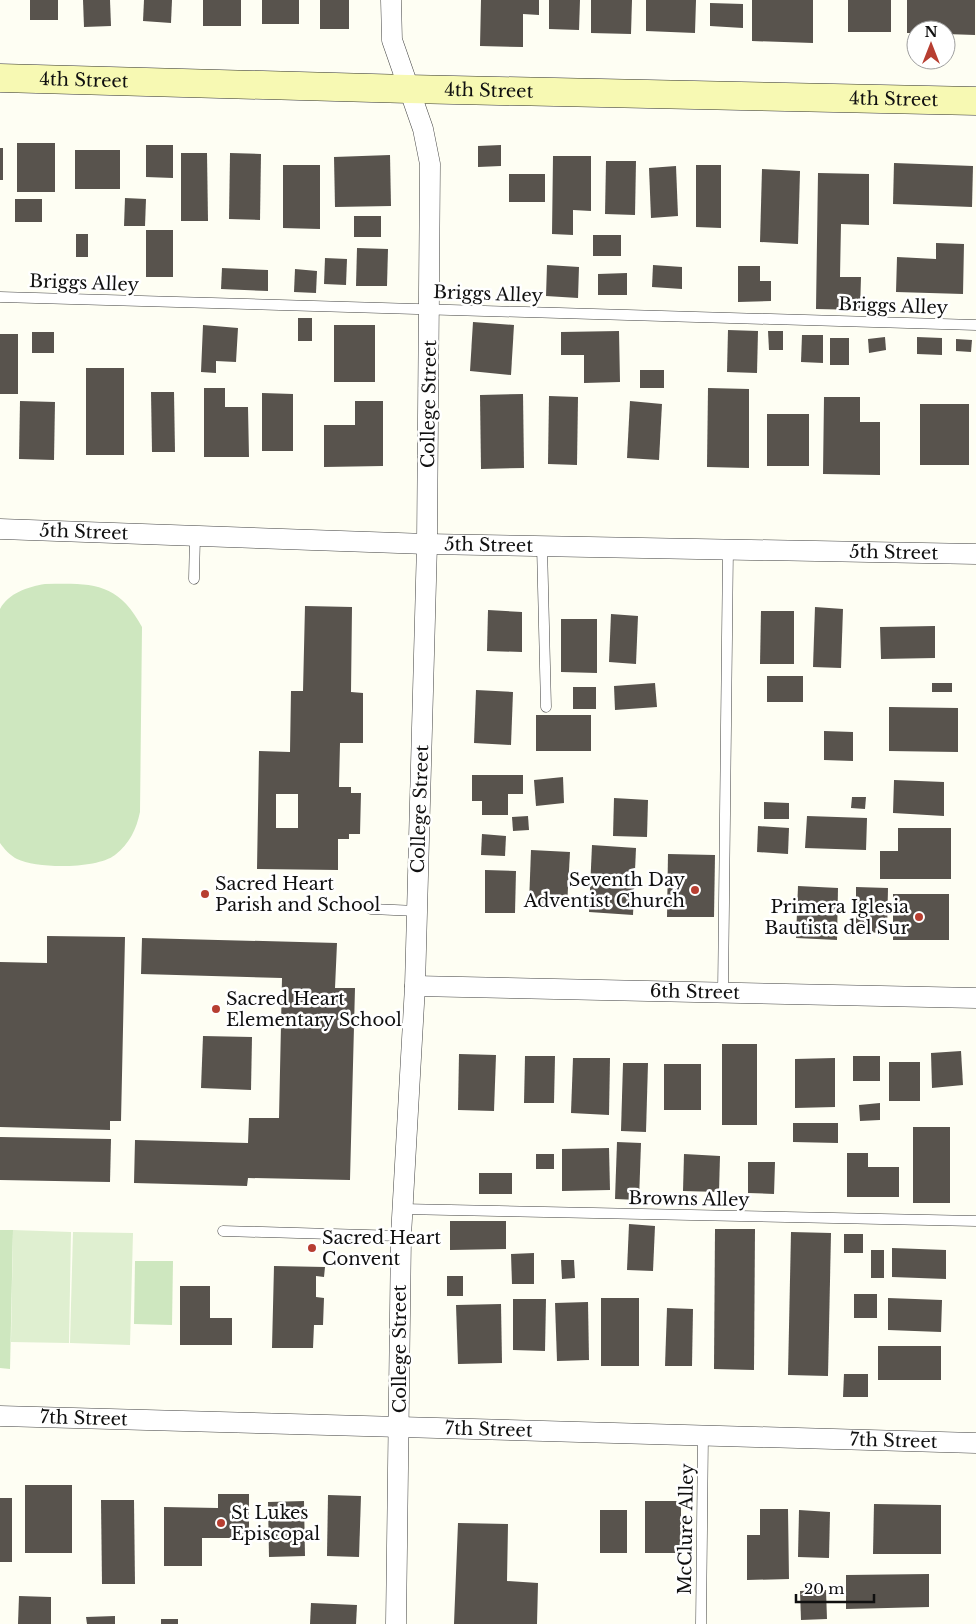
<svg xmlns="http://www.w3.org/2000/svg" width="976" height="1624" font-family="'Libre Baskerville',serif">
<style>
.green{fill:#cee7bf}
.pitch{fill:#dfefd0}
.building{fill:#58534d;fill-rule:evenodd}
.lines{fill:none;stroke-linecap:round;stroke-linejoin:round}
.lane-casing{stroke:#434343;stroke-width:11}
.street-casing{stroke:#434343;stroke-width:21}
.secondary-casing{stroke:#323232;stroke-width:29}
.lane{stroke:#fff;stroke-width:10}
.street{stroke:#fff;stroke-width:20}
.secondary{stroke:#f7f9b3;stroke-width:28}
.poi-dot{fill:#b73e31;stroke:#fff;stroke-width:2}
.labels{text-anchor:middle;dominant-baseline:central;stroke-width:5;stroke-linejoin:round;paint-order:stroke}
.street-label{font-size:18px;fill:#101010;stroke:#fff}
.poi-label{font-size:18px;fill:#101010;stroke:#fff;text-anchor:start}
</style>
<rect width="100%" height="100%" fill="#fefef3"/>
<!-- green -->
<g class="green">
<path d="M45,584C92,583 118,582 142,627L140,812C136,830 130,843 115,855C97,869 37,869 17,859C11,856 4,849 0,843V609C9,593 27,587 45,584Z"/>
<polygon points="0,1230 13,1230 10,1369 0,1368"/>
<polygon points="135,1261 173,1261 172,1325 134,1324"/>
</g>
<!-- pitch -->
<g class="pitch">
<polygon points="13,1230 71,1232 69,1343 11,1342"/>
<polygon points="73,1232 133,1233 130,1345 70,1343"/>
</g>
<!-- building -->
<g class="building">
<rect x="30" y="0" width="28" height="20"/>
<polygon points="83,0 110,0 111,26 84,27"/>
<polygon points="144,0 172,0 171,23 143,21"/>
<rect x="203" y="0" width="38" height="26"/>
<rect x="262" y="0" width="37" height="24"/>
<rect x="320" y="0" width="29" height="29"/>
<polygon points="481,0 539,0 539,15 523,14 523,47 480,46"/>
<polygon points="549,0 580,0 579,30 549,29"/>
<polygon points="591,0 632,0 631,34 591,33"/>
<polygon points="646,0 696,0 695,33 646,31"/>
<polygon points="752,0 813,0 813,43 752,41"/>
<rect x="848" y="0" width="43" height="32"/>
<polygon points="907,0 975,0 975,35 946,34 946,30 916,30 916,33 907,33"/>
<polygon points="710,3 743,4 743,28 710,26"/>
<rect x="17" y="143" width="38" height="49"/>
<polygon points="146,145 173,145 173,178 146,177"/>
<polygon points="501,145 501,166 478,167 478,146"/>
<rect x="0" y="148" width="3" height="32"/>
<rect x="75" y="150" width="45" height="39"/>
<polygon points="181,153 207,153 208,221 181,221"/>
<polygon points="230,153 261,154 260,220 229,219"/>
<polygon points="390,155 391,206 335,207 334,157"/>
<polygon points="553,156 591,156 591,211 573,210 573,235 552,234"/>
<polygon points="606,161 636,161 635,215 605,214"/>
<polygon points="894,163 973,166 972,207 893,204"/>
<polygon points="283,165 320,165 320,229 283,228"/>
<polygon points="696,165 721,165 721,228 696,227"/>
<polygon points="676,166 678,216 651,218 649,168"/>
<polygon points="762,169 800,171 798,244 760,242"/>
<polygon points="818,173 869,174 869,225 841,224 840,277 861,277 860,310 816,309"/>
<rect x="509" y="174" width="36" height="28"/>
<polygon points="125,198 146,199 145,226 124,226"/>
<rect x="15" y="199" width="27" height="23"/>
<rect x="354" y="216" width="27" height="21"/>
<rect x="146" y="230" width="27" height="47"/>
<rect x="76" y="234" width="12" height="23"/>
<rect x="593" y="235" width="28" height="21"/>
<polygon points="936,243 964,244 963,294 896,292 897,257 936,259"/>
<polygon points="357,248 388,249 387,286 356,286"/>
<polygon points="325,258 347,259 346,285 324,284"/>
<polygon points="547,265 579,267 578,298 546,296"/>
<polygon points="653,265 682,267 682,289 652,287"/>
<polygon points="738,266 760,266 760,281 771,281 771,301 738,302"/>
<polygon points="222,268 268,270 268,291 221,289"/>
<polygon points="295,269 317,271 316,293 294,292"/>
<polygon points="627,273 627,295 598,295 598,274"/>
<rect x="298" y="318" width="14" height="23"/>
<polygon points="473,322 514,325 511,375 470,371"/>
<polygon points="203,325 238,328 236,362 216,361 216,373 201,372"/>
<rect x="334" y="325" width="41" height="57"/>
<polygon points="728,330 758,331 757,373 727,372"/>
<polygon points="619,331 620,382 584,383 584,355 561,355 561,332"/>
<polygon points="768,331 783,331 783,350 769,350"/>
<rect x="32" y="332" width="22" height="21"/>
<rect x="0" y="334" width="18" height="60"/>
<polygon points="802,335 823,335 823,363 801,362"/>
<polygon points="885,337 886,350 869,353 868,339"/>
<polygon points="917,337 942,338 942,355 917,354"/>
<rect x="830" y="338" width="19" height="27"/>
<polygon points="956,339 972,340 971,352 956,351"/>
<rect x="86" y="368" width="38" height="87"/>
<rect x="640" y="370" width="24" height="18"/>
<polygon points="204,388 225,388 225,407 248,407 249,457 204,457"/>
<polygon points="708,388 749,389 749,468 707,467"/>
<polygon points="151,392 174,392 175,452 152,452"/>
<polygon points="262,393 293,394 293,451 262,451"/>
<polygon points="523,394 524,468 481,469 480,395"/>
<polygon points="549,396 578,397 577,465 548,464"/>
<polygon points="824,397 860,397 860,422 880,422 880,475 823,474"/>
<polygon points="20,401 55,402 54,460 19,459"/>
<polygon points="355,401 383,401 383,466 324,467 324,425 355,425"/>
<polygon points="630,401 662,404 659,460 627,458"/>
<rect x="920" y="404" width="49" height="61"/>
<rect x="767" y="414" width="42" height="52"/>
<path d="M305,606L352,607L351,692L363,693V743H340L339,787H351V793H361L360,834H349V839H338V870L257,869L259,751L290,752L291,691H303ZM276,794H298V828H276Z"/>
<polygon points="815,607 843,609 841,668 813,667"/>
<polygon points="488,610 522,612 522,652 487,651"/>
<polygon points="761,611 794,611 794,664 760,664"/>
<polygon points="611,614 638,616 636,664 609,662"/>
<polygon points="561,619 597,619 597,673 561,672"/>
<polygon points="935,626 935,658 881,659 880,627"/>
<rect x="767" y="676" width="36" height="26"/>
<polygon points="655,683 657,707 615,710 614,686"/>
<rect x="932" y="683" width="20" height="9"/>
<rect x="573" y="687" width="23" height="22"/>
<polygon points="476,690 513,692 511,745 474,743"/>
<polygon points="889,707 958,708 958,752 889,751"/>
<rect x="536" y="715" width="55" height="36"/>
<polygon points="824,731 853,732 853,761 824,760"/>
<polygon points="472,775 523,775 523,794 508,794 508,815 482,815 482,801 472,801"/>
<polygon points="563,777 564,803 536,806 534,780"/>
<polygon points="894,780 944,782 944,816 893,813"/>
<polygon points="852,797 866,797 865,809 851,808"/>
<polygon points="614,798 648,800 647,837 613,836"/>
<polygon points="764,802 789,803 789,819 764,819"/>
<polygon points="528,816 529,830 513,831 512,817"/>
<polygon points="807,816 867,818 866,850 805,848"/>
<polygon points="758,826 789,828 788,854 757,852"/>
<polygon points="898,828 951,828 951,879 880,879 880,851 898,851"/>
<polygon points="482,834 506,836 505,856 481,855"/>
<polygon points="592,845 636,848 633,915 589,912"/>
<polygon points="531,850 570,852 567,906 529,904"/>
<polygon points="668,854 715,855 714,917 667,917"/>
<polygon points="485,870 516,871 515,913 485,913"/>
<polygon points="798,886 838,888 837,940 796,938"/>
<polygon points="856,887 888,888 887,933 856,932"/>
<rect x="893" y="894" width="56" height="46"/>
<polygon points="47,936 125,937 121,1121 110,1121 110,1130 0,1127 0,962 47,963"/>
<polygon points="142,938 337,943 335,988 355,988 350,1180 248,1178 247,1186 134,1183 135,1140 248,1143 249,1118 279,1118 282,978 141,974"/>
<polygon points="203,1036 252,1037 251,1090 201,1088"/>
<rect x="722" y="1044" width="35" height="81"/>
<polygon points="961,1051 963,1085 932,1088 931,1053"/>
<polygon points="459,1054 496,1055 494,1111 458,1110"/>
<polygon points="525,1056 555,1056 554,1103 524,1103"/>
<rect x="853" y="1056" width="27" height="25"/>
<polygon points="573,1058 610,1058 609,1115 571,1113"/>
<polygon points="835,1058 835,1107 795,1108 795,1059"/>
<rect x="889" y="1062" width="31" height="39"/>
<polygon points="623,1063 648,1063 646,1132 621,1131"/>
<rect x="664" y="1064" width="37" height="46"/>
<polygon points="880,1103 880,1120 860,1121 859,1105"/>
<polygon points="793,1123 838,1123 838,1143 793,1142"/>
<rect x="913" y="1127" width="37" height="76"/>
<polygon points="0,1137 111,1139 110,1182 0,1180"/>
<polygon points="617,1142 641,1143 639,1200 615,1199"/>
<polygon points="609,1148 610,1190 562,1191 562,1149"/>
<polygon points="847,1153 868,1153 868,1167 899,1167 899,1197 847,1197"/>
<rect x="536" y="1154" width="18" height="15"/>
<polygon points="684,1154 720,1156 719,1192 683,1191"/>
<polygon points="748,1162 775,1162 774,1194 748,1193"/>
<rect x="479" y="1173" width="33" height="21"/>
<polygon points="450,1221 506,1221 506,1249 450,1250"/>
<polygon points="629,1224 655,1226 653,1271 627,1270"/>
<polygon points="715,1229 755,1229 754,1370 714,1369"/>
<polygon points="791,1232 831,1233 828,1376 788,1375"/>
<rect x="844" y="1234" width="19" height="19"/>
<polygon points="892,1248 946,1250 946,1279 892,1277"/>
<rect x="871" y="1250" width="13" height="28"/>
<polygon points="534,1253 534,1284 512,1284 511,1254"/>
<polygon points="561,1260 574,1260 575,1278 562,1279"/>
<polygon points="274,1266 325,1267 324,1277 316,1276 316,1297 324,1298 323,1325 314,1325 313,1348 272,1348"/>
<rect x="447" y="1276" width="16" height="20"/>
<polygon points="180,1286 210,1286 210,1318 232,1318 232,1345 180,1345"/>
<rect x="854" y="1294" width="23" height="24"/>
<rect x="601" y="1298" width="38" height="68"/>
<polygon points="888,1298 942,1300 941,1332 888,1330"/>
<polygon points="513,1299 546,1299 545,1351 513,1350"/>
<polygon points="588,1302 589,1360 557,1361 555,1303"/>
<polygon points="501,1304 502,1363 458,1364 456,1305"/>
<polygon points="667,1308 693,1309 692,1366 665,1366"/>
<rect x="878" y="1346" width="63" height="34"/>
<polygon points="844,1374 868,1374 868,1397 843,1397"/>
<rect x="25" y="1485" width="47" height="68"/>
<polygon points="218,1494 249,1494 249,1538 202,1538 202,1566 164,1566 164,1507 218,1508"/>
<polygon points="328,1495 361,1496 359,1557 327,1556"/>
<rect x="0" y="1498" width="12" height="64"/>
<polygon points="101,1500 134,1500 135,1584 102,1584"/>
<polygon points="304,1501 305,1556 269,1557 268,1502"/>
<rect x="645" y="1501" width="36" height="52"/>
<polygon points="874,1504 941,1505 941,1554 873,1554"/>
<polygon points="760,1509 788,1509 789,1579 747,1580 747,1535 760,1535"/>
<rect x="600" y="1510" width="27" height="43"/>
<polygon points="799,1510 830,1512 829,1558 798,1557"/>
<polygon points="458,1523 508,1524 507,1581 538,1583 537,1624 454,1624"/>
<polygon points="929,1574 929,1607 846,1609 846,1575"/>
<polygon points="826,1590 827,1619 801,1620 800,1591"/>
<polygon points="19,1596 51,1597 51,1624 18,1624"/>
<polygon points="311,1603 357,1605 356,1624 310,1624"/>
<polygon points="115,1616 115,1624 87,1624 86,1617"/>
<rect x="161" y="1619" width="17" height="5"/>
</g>
<g class="lines">
<!-- lane casing -->
<g class="lane-casing">
<g id="lane">
<polyline points="0,297 976,325"/>
<polyline points="542,546 546,707"/>
<polyline points="194,579 195,536"/>
<polyline points="371,909 417,911"/>
<polyline points="723,992 728,549"/>
<polyline points="402,1209 976,1221"/>
<polyline points="223,1231 401,1236"/>
<polyline points="701,1624 703,1435"/>
</g>
</g>
<!-- street casing -->
<g class="street-casing">
<g id="street">
<polyline points="391,0 392,40 423,129 430,164 427,544 415,986 401,1236 396,1624"/>
<path id="s1" d="M0,529L427,544L976,554"/>
<path id="s2" d="M415,986L976,998"/>
<path id="s3" d="M0,1416L976,1443"/>
</g>
</g>
<!-- secondary casing -->
<g class="secondary-casing">
<g id="secondary">
<path id="s4" d="M0,78L408,89L976,101"/>
</g>
</g>
<!-- lane -->
<use href="#lane" class="lane"/>
<!-- street -->
<use href="#street" class="street"/>
<!-- secondary -->
<use href="#secondary" class="secondary"/>
</g>
<!-- markers -->
<g class="poi-dot">
<circle cx="695" cy="890" r="5"/>
<circle cx="205" cy="894" r="5"/>
<circle cx="919" cy="917" r="5"/>
<circle cx="216" cy="1009" r="5"/>
<circle cx="312" cy="1248" r="5"/>
<circle cx="221" cy="1523" r="5"/>
</g>
<g class="labels">
<!-- street labels -->
<g class="street-label">
<text stroke="none"><textPath href="#s4" startOffset="84">4th Street</textPath></text>
<text stroke="none"><textPath href="#s4" startOffset="489">4th Street</textPath></text>
<text stroke="none"><textPath href="#s4" startOffset="894">4th Street</textPath></text>
<text transform="translate(84 283) rotate(2)">Briggs Alley</text>
<text transform="translate(488 294) rotate(2)">Briggs Alley</text>
<text transform="translate(893 306) rotate(2)">Briggs Alley</text>
<text transform="translate(429 404) rotate(-89)">College Street</text>
<text stroke="none"><textPath href="#s1" startOffset="84">5th Street</textPath></text>
<text stroke="none"><textPath href="#s1" startOffset="489">5th Street</textPath></text>
<text stroke="none"><textPath href="#s1" startOffset="894">5th Street</textPath></text>
<text transform="translate(420 809) rotate(-88)">College Street</text>
<text stroke="none"><textPath href="#s2" startOffset="280">6th Street</textPath></text>
<text transform="translate(689 1199) rotate(1)">Browns Alley</text>
<text transform="translate(400 1349) rotate(-90)">College Street</text>
<text stroke="none"><textPath href="#s3" startOffset="84">7th Street</textPath></text>
<text stroke="none"><textPath href="#s3" startOffset="489">7th Street</textPath></text>
<text stroke="none"><textPath href="#s3" startOffset="894">7th Street</textPath></text>
<text transform="translate(686 1529) rotate(-89)">McClure Alley</text>
</g>
<!-- poi labels -->
<g class="poi-label">
<text x="685" y="880" text-anchor="end">Seventh Day<tspan x="685" dy="21">Adventist Church</tspan></text>
<text x="215" y="884">Sacred Heart<tspan x="215" dy="21">Parish and School</tspan></text>
<text x="909" y="907" text-anchor="end">Primera Iglesia<tspan x="909" dy="21">Bautista del Sur</tspan></text>
<text x="226" y="999">Sacred Heart<tspan x="226" dy="21">Elementary School</tspan></text>
<text x="322" y="1238">Sacred Heart<tspan x="322" dy="21">Convent</tspan></text>
<text x="231" y="1513">St Lukes<tspan x="231" dy="21">Episcopal</tspan></text>
</g>
</g>
<!-- north arrow -->
<g transform="translate(931 45)"><circle r="24" fill="#ffffff" stroke="#9f9f9f"/>
<path d="M0-4L9 19L0 12L-9 19Z" fill="#b73e31"/>
<text y="-8" font-size="14" font-weight="bold" text-anchor="middle" fill="#101010">N</text>
</g>
<!-- scale -->
<path d="M796 1594v8h78v-8" fill="none" stroke="#101010" stroke-width="2.5"/>
<text x="804" y="1594" font-size="15" fill="#101010" stroke="#ffffff" stroke-width="4" paint-order="stroke">20 m</text>
</svg>
